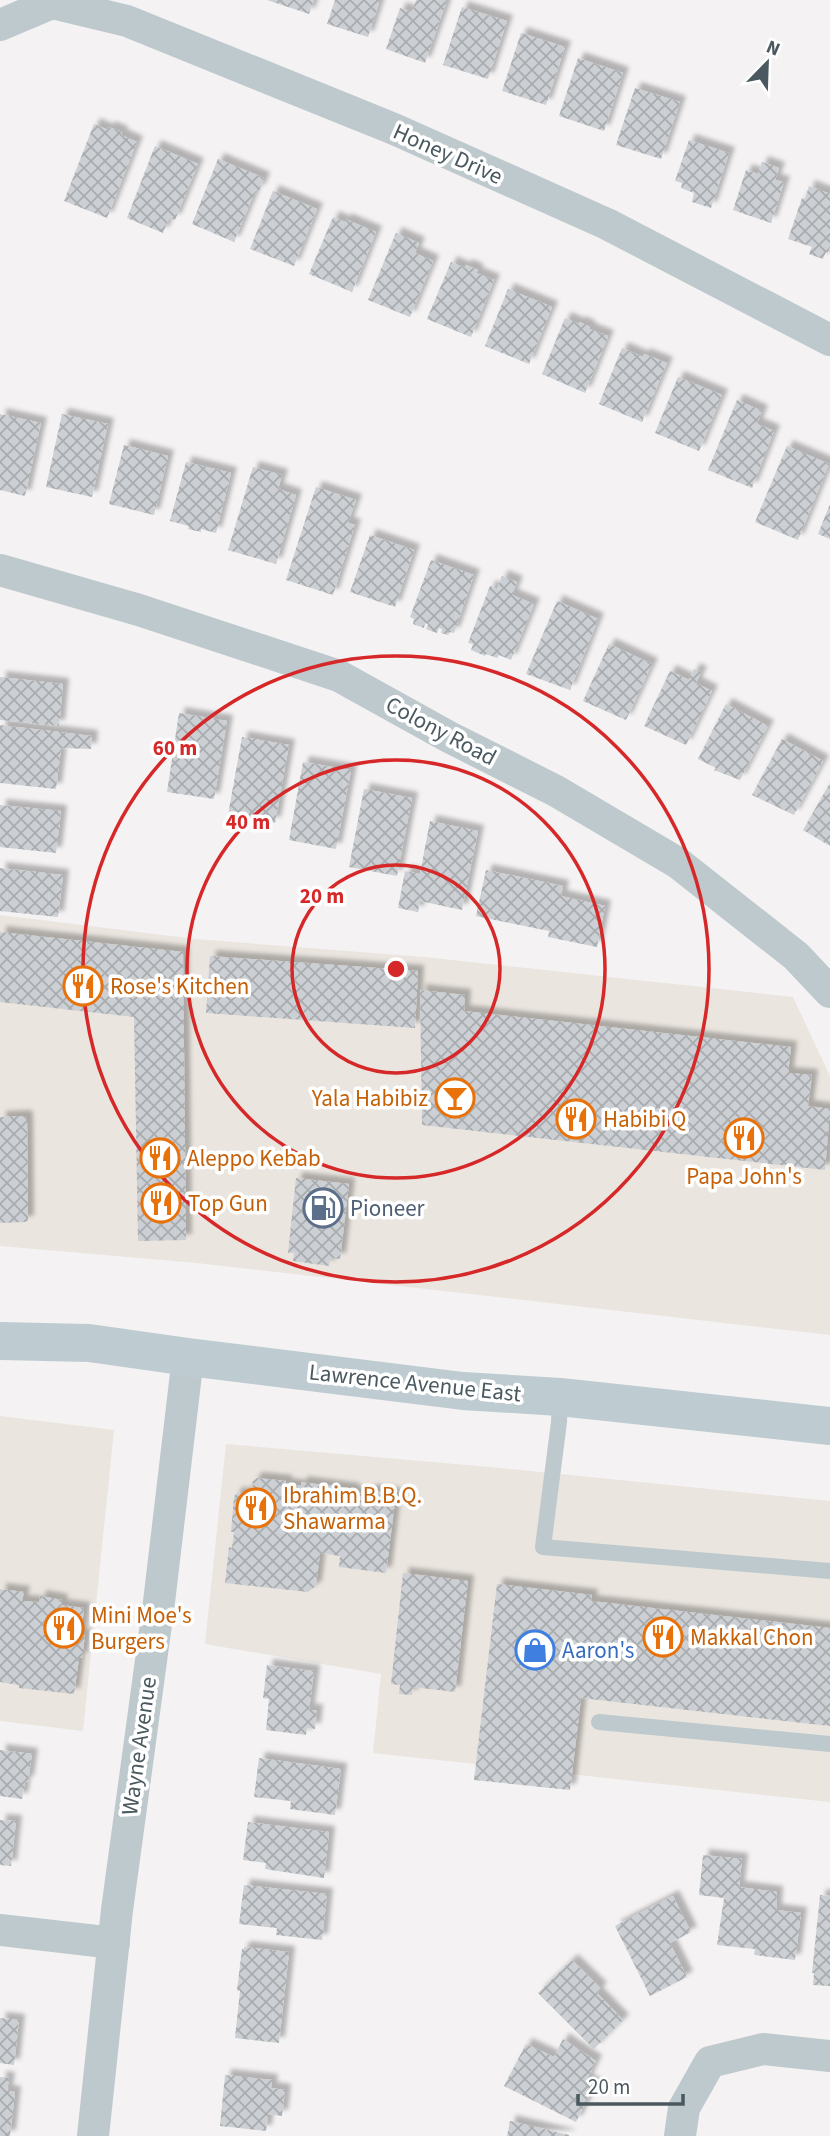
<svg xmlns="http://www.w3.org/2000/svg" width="830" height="2136" font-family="'Source Sans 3',sans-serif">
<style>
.commercial{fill:#eae5df}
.building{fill:url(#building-cross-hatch);filter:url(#shadow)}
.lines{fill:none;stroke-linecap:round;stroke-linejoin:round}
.lane{stroke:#bec9cd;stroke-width:16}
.street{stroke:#bec9cd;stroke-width:32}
.secondary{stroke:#beccd2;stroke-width:38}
.ring{fill:none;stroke:#d62828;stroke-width:3.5}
.labels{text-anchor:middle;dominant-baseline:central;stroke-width:7;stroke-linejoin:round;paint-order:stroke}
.street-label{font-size:23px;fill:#4a595f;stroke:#fff}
.food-label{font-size:23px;fill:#c56008;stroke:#fff;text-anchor:start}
.service-label{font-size:23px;fill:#4e5e75;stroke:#fff;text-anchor:start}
.shop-label{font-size:23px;fill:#366cbe;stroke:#fff;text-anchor:start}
.centre{fill:#d62828;stroke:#fff;stroke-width:3.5}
.ring-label{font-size:21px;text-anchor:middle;font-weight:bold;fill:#d62828;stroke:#fff;stroke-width:7;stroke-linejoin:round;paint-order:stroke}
</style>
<defs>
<pattern id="building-cross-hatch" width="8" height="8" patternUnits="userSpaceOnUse" patternTransform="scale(1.75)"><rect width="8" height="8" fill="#ccd0d4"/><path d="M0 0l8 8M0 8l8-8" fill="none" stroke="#a8acaf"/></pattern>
<filter id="shadow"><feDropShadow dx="6" dy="-6" stdDeviation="2" flood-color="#0004"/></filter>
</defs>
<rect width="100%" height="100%" fill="#f4f2f2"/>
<!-- commercial -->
<g class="commercial">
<polygon points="0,915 195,939 424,957 793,997 830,1076 830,1335 197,1263 0,1246"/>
<polygon points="0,1416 114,1430 83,1731 0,1721"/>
<polygon points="226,1444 501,1468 830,1501 830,1802 373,1753 381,1674 205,1644"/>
</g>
<!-- building -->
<g class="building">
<polygon points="267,0 314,0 309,14"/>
<polygon points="335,0 380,0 368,37 327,24"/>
<polygon points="416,0 447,0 425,63 386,49 400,8 412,12"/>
<polygon points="462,7 507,21 488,79 443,65"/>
<polygon points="521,33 565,47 546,105 502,91"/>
<polygon points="578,58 623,73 604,131 559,116"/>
<polygon points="635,88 680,102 661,159 616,145"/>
<polygon points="94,124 108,130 109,127 122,132 121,135 137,142 107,218 64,201"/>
<polygon points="689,140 729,153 711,208 692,202 694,193 681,188 682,183 675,181"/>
<polygon points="155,146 198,164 175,220 169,218 163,233 127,218"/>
<polygon points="218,159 264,178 259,191 256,189 234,242 192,224"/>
<polygon points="762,162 779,168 775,180 784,182 771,223 733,210 746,170 758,174"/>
<polygon points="809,186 830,194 830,247 828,252 826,252 823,259 809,254 812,247 788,239 802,198 805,199"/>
<polygon points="273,191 317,209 294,266 250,249"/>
<polygon points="333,217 345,222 345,219 376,232 352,292 309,274"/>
<polygon points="396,233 419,243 415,253 433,261 410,317 368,300"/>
<polygon points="451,262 465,268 466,265 478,270 476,273 494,280 471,337 427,319"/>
<polygon points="508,289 552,307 529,364 485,346"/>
<polygon points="565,318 579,324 580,322 590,327 589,329 608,336 585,393 542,374"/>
<polygon points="622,348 643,357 644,354 667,363 642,422 599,404"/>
<polygon points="678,377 722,395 699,451 655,433"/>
<polygon points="737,400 762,411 757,424 774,431 752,488 708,470"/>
<polygon points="0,414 41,423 25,496 0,490"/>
<polygon points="62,414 108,424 92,497 46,487"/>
<polygon points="124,445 168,456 154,515 109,504"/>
<polygon points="787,446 829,464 798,540 755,522"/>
<polygon points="186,462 231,473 216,533 201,529 201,532 188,529 189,526 170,521"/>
<polygon points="253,467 282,475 278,489 296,495 276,564 228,550"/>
<polygon points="316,487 356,500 348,523 355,525 333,595 286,580"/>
<polygon points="830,504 830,539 818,534"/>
<polygon points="370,535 414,550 395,607 350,592"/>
<polygon points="431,560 474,575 454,633 450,632 448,635 441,633 442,629 439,628 437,633 426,629 428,624 425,623 424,628 413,624 414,619 410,617"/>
<polygon points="502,576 517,582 512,595 534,604 511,660 499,655 497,658 486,654 485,656 471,650 473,644 468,643 490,586 497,589"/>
<polygon points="557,601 598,619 570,690 526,674"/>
<polygon points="609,644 652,664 626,720 583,701"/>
<polygon points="694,669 701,672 696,683 712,691 686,745 644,726 670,671 689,680"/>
<polygon points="0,677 63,684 59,726 0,720"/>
<polygon points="726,704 768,726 740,780 714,770 716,768 698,759"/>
<polygon points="179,713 227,721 214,799 167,792"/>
<polygon points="0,725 92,736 91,749 61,748 56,789 0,783"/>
<polygon points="242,737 289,745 275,823 228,815"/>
<polygon points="782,739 823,761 794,815 752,795"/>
<polygon points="303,762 351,770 336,849 289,840"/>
<polygon points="830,783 830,846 803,830"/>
<polygon points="364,789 412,798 397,876 349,867"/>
<polygon points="0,805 61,811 56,853 0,847"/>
<polygon points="430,821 478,831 462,910 420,901 418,912 398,908 405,871 420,874"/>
<polygon points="0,868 63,875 58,917 0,911"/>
<polygon points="486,870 563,886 561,896 605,906 597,947 548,937 549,931 476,916"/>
<polygon points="0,932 183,952 186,1240 138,1241 134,1017 0,1002"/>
<polygon points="210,956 418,971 415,1028 206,1013"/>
<polygon points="420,990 465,995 464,1011 791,1047 788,1073 812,1075 808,1106 830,1109 825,1170 422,1125"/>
<polygon points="25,1116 27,1119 28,1221 25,1222 0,1223 0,1117"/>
<polygon points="296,1178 349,1184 340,1259 330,1258 329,1266 293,1261 294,1253 288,1253"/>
<polygon points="257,1478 286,1481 286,1484 301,1486 301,1482 354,1489 353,1492 368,1494 369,1490 396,1494 386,1573 339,1567 340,1556 320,1553 316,1586 308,1592 225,1583 229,1547 232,1548 234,1532 231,1532 234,1496 239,1492 242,1495 254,1485 252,1482"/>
<polygon points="403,1573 468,1581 455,1692 413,1687 412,1695 399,1694 400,1685 391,1684"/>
<polygon points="497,1584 592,1595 591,1601 830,1628 830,1726 581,1698 570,1790 474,1780"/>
<polygon points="0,1589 24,1592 22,1601 39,1602 40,1596 62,1600 61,1605 84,1608 81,1635 85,1635 82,1658 79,1658 74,1694 19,1688 19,1685 0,1682"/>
<polygon points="267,1665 314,1671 309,1710 317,1710 315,1729 307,1728 306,1735 266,1730 269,1699 263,1698"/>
<polygon points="0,1750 32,1754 28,1782 25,1781 22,1799 0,1796"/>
<polygon points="259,1758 341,1769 335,1815 290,1809 291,1801 254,1797"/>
<polygon points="0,1820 16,1821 11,1866 0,1865"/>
<polygon points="248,1822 329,1832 324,1878 265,1869 266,1863 243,1860"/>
<polygon points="703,1855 742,1859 739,1887 777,1892 776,1910 801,1913 795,1960 754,1955 755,1949 717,1945 724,1898 699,1895"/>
<polygon points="244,1885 327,1894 322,1940 276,1935 277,1928 239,1924"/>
<polygon points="820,1895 830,1896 830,1986 813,1985 814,1973 812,1973"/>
<polygon points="673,1896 691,1932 670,1943 687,1977 650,1996 615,1926"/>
<polygon points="244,1947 289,1952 279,2043 235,2038 240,1991 237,1990 242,1949 244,1949"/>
<polygon points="572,1960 601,1988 597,1993 623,2020 594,2049 538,1993"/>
<polygon points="0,2018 19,2020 14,2065 0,2063"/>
<polygon points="563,2039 596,2061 587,2080 595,2084 576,2122 504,2086 526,2044 554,2057"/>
<polygon points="225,2075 272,2080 271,2088 285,2090 282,2116 268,2114 266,2131 220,2126"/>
<polygon points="0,2077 9,2078 7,2091 15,2092 10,2136 0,2136"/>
<polygon points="510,2121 569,2135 569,2136 507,2136"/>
</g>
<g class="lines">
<!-- lane -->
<g class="lane">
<polyline points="560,1397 559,1422 543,1547 830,1571"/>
<polyline points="599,1722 830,1744"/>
</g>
<!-- street -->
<g class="street">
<polyline points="52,3 127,21 394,129 607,224 830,340"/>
<polyline points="0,25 52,3 54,0"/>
<polyline points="0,570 139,610 339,676 449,737 556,791 678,863 796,956 830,992"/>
<polyline points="0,1930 114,1943"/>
<polyline points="93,2136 117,1910 159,1602 188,1357"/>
<polyline points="680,2136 684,2108 710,2062 763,2049 830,2056"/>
</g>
<!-- secondary -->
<polyline class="secondary" points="0,1341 89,1343 188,1357 463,1391 560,1397 830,1426"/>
</g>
<!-- distance rings -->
<g class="ring">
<circle cx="396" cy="969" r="104"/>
<circle cx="396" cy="969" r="209"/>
<circle cx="396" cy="969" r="313"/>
</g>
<!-- icons -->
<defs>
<g id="restaurant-ring" transform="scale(2.0125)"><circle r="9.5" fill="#fff" stroke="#e8710a" stroke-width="1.5"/><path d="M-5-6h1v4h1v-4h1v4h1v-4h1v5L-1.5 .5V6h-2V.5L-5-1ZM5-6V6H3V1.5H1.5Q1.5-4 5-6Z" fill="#e8710a"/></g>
<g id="bar-ring" transform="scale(2.0125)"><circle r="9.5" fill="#fff" stroke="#e8710a" stroke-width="1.5"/><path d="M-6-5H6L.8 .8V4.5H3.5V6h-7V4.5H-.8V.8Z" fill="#e8710a"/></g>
<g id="fuel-ring" transform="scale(2.0125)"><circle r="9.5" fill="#fff" stroke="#5c6f8a" stroke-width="1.5"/><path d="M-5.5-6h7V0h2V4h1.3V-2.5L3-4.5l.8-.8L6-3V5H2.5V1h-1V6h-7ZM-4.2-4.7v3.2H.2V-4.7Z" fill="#5c6f8a"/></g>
<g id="shop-ring" transform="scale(2.0125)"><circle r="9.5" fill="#fff" stroke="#3f7fe0" stroke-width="1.5"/><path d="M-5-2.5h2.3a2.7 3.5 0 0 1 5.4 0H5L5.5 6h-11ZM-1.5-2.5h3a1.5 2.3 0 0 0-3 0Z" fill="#3f7fe0"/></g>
</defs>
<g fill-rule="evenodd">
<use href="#restaurant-ring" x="83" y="986"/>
<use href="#bar-ring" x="455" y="1098"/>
<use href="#restaurant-ring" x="576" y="1119"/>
<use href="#restaurant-ring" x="744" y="1138"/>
<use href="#restaurant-ring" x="160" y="1158"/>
<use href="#restaurant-ring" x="161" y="1203"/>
<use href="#fuel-ring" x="323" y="1208"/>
<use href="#restaurant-ring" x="256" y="1508"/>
<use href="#restaurant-ring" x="64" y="1628"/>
<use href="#restaurant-ring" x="663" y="1637"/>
<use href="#shop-ring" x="535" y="1650"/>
</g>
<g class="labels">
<!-- street labels -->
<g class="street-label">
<text transform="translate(448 154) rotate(24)">Honey Drive</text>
<text transform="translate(441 731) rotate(28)">Colony Road</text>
<text transform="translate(415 1383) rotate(6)">Lawrence Avenue East</text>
<text transform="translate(139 1746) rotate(-82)">Wayne Avenue</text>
</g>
<!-- food labels -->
<g class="food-label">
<text x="110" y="986">Rose's Kitchen</text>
<text x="428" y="1098" text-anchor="end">Yala Habibiz</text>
<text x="603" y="1119">Habibi Q</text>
<text x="187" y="1158">Aleppo Kebab</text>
<text x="744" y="1176" text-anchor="middle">Papa John's</text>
<text x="188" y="1203">Top Gun</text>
<text x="283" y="1495">Ibrahim B.B.Q.<tspan x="283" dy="26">Shawarma</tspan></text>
<text x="91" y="1615">Mini Moe's<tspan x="91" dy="26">Burgers</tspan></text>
<text x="690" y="1637">Makkal Chon</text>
</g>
<!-- service labels -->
<g class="service-label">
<text x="350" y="1208">Pioneer</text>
</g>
<!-- shop labels -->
<g class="shop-label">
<text x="562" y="1650">Aaron's</text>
</g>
</g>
<circle cx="396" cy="969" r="10" class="centre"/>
<g class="ring-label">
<text x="175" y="755">60 m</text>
<text x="248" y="829">40 m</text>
<text x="322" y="903">20 m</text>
</g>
<!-- north arrow -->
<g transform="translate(767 63) rotate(23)" stroke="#ffffff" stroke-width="5" paint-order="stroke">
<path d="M0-5L12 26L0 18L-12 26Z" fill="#4a595f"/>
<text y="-10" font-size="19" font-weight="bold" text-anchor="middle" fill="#4a595f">N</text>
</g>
<!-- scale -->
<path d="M578 2094v10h105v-10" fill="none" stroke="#4a595f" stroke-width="3.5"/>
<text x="588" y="2094" font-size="21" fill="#4a595f" stroke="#ffffff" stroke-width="5" paint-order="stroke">20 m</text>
</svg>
